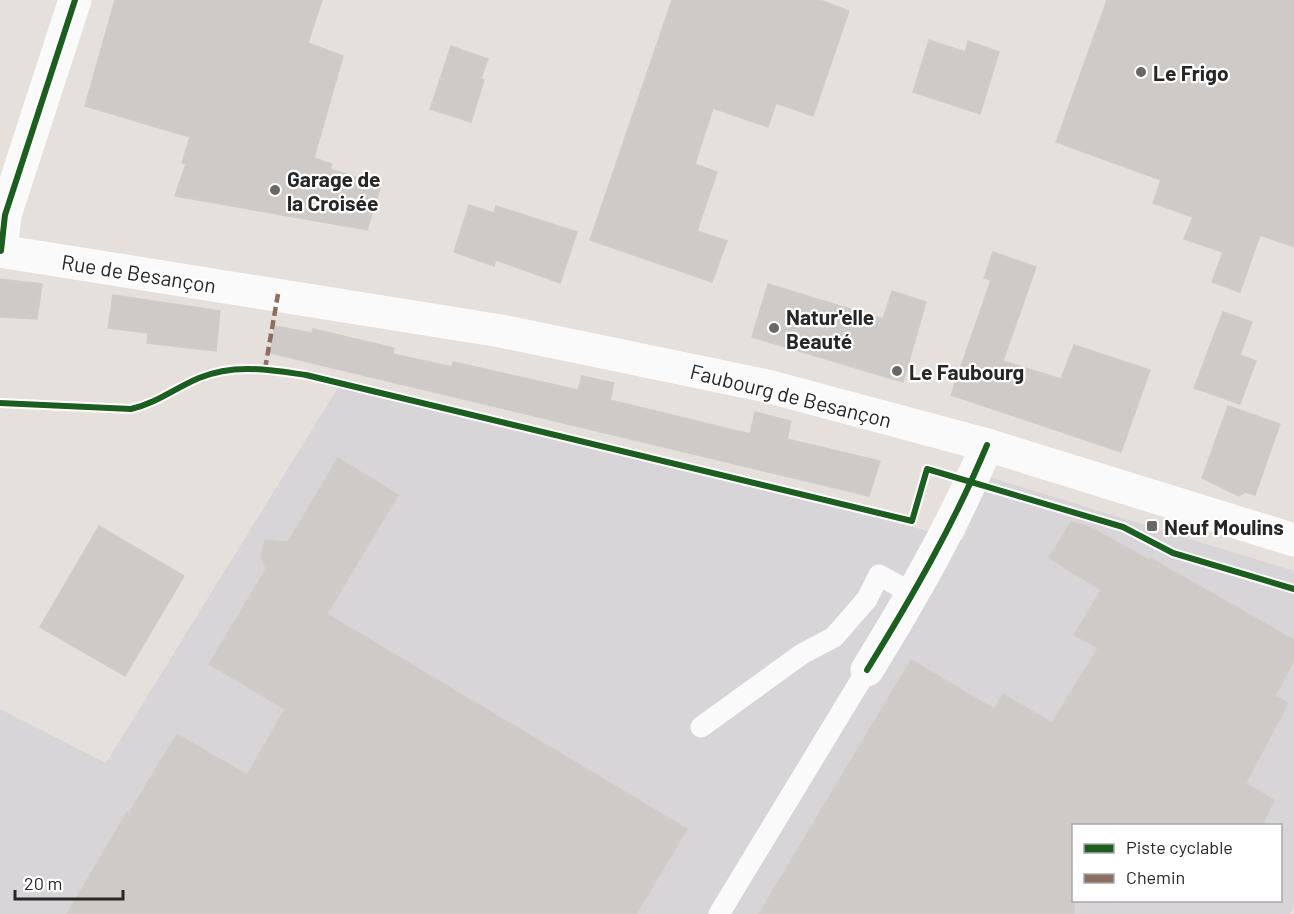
<svg xmlns="http://www.w3.org/2000/svg" width="1294" height="914" font-family="Barlow,sans-serif">
<style>
.industrial{fill:#d8d5d8;fill-rule:evenodd}
.building{fill:#cecac7;stroke:#d0ccc8;stroke-width:1.5}
.lines{fill:none;stroke-linecap:round;stroke-linejoin:round}
.lane{stroke:#fbfafa;stroke-width:21}
.street{stroke:#fbfafa;stroke-width:33}
.secondary{stroke:#fbfafa;stroke-width:33}
.quiet{stroke:#8d6e63;stroke-width:4.5;stroke-dasharray:9 4.5;stroke-linecap:butt}
.cycleway-casing{stroke:#fff;stroke-width:10}
.cycleway{stroke:#1b5e20;stroke-width:6}
.poi-dot{fill:#6a6866;stroke:#fff;stroke-width:2}
.labels{text-anchor:middle;dominant-baseline:central;stroke-width:4.5;stroke-linejoin:round;paint-order:stroke}
.poi-label{font-size:21px;font-weight:bold;fill:#272727;stroke:#fff;text-anchor:start}
.street-label{font-size:21px;fill:#272727;stroke:#fff}
</style>
<rect width="100%" height="100%" fill="#e6e0dc"/>
<!-- industrial -->
<path class="industrial" d="M342,381L963,540L989,477L1294,571V906L1290,914H0V709L106,763ZM1074,826H1280V900H1074Z"/>
<!-- building -->
<g class="building">
<polygon points="115,0 322,0 308,43 343,56 314,158 332,164 330,169 381,185 367,230 175,196 186,164 182,163 190,137 85,106"/>
<polygon points="672,0 820,0 849,11 813,116 776,103 768,127 713,108 695,164 717,172 697,231 727,241 712,282 590,240"/>
<polygon points="1107,0 1294,0 1294,247 1260,235 1240,292 1212,282 1223,252 1184,239 1193,217 1153,203 1161,180 1056,142"/>
<polygon points="929,40 965,52 968,41 999,52 980,114 913,92"/>
<polygon points="451,46 488,59 481,78 484,80 471,122 430,109"/>
<polygon points="469,205 494,213 496,206 577,232 560,283 496,260 494,266 454,252"/>
<polygon points="993,252 1036,267 1003,361 1061,379 1074,345 1150,370 1121,452 951,395 991,280 984,278"/>
<polygon points="0,279 42,284 37,319 0,317"/>
<polygon points="768,284 883,319 892,291 926,302 903,382 752,337"/>
<polygon points="113,295 220,311 216,351 147,343 148,333 108,328"/>
<polygon points="1223,312 1252,322 1240,355 1256,361 1240,404 1194,388"/>
<polygon points="275,326 312,333 313,329 394,348 393,354 452,367 453,362 578,390 582,376 614,383 610,400 750,434 755,412 791,421 787,439 880,461 869,496 270,353"/>
<polygon points="1228,406 1280,424 1255,495 1245,492 1239,496 1202,478"/>
<polygon points="338,458 398,495 327,614 687,829 636,914 67,914 127,812 129,813 177,734 247,775 285,709 209,664 266,569 261,556 265,540 288,542"/>
<polygon points="1071,522 1090,527 1149,560 1150,558 1294,640 1294,661 1275,696 1288,703 1246,783 1274,800 1262,825 1074,825 1074,914 759,914 911,660 994,709 1003,694 1052,723 1098,648 1074,635 1101,590 1049,558"/>
<polygon points="99,526 184,576 125,676 40,627"/>
</g>
<g class="lines">
<!-- lane -->
<g class="lane">
<polyline points="701,727 802,654 834,637 867,599 879,575 913,594"/>
<polyline points="719,914 867,670"/>
</g>
<!-- street -->
<g class="street">
<polyline points="1,251 5,215 75,0"/>
<path d="M867,670C912,597 954,524 987,445"/>
</g>
<!-- secondary -->
<polyline class="secondary" points="0,251 501,331 767,386 987,445 1294,540"/>
<!-- quiet -->
<polyline class="quiet" points="265,369 278,294"/>
<!-- cycleway casing -->
<g class="cycleway-casing">
<g id="cycleway">
<polyline points="1,251 5,215 75,0"/>
<path d="M0,403L131,409C157,403 175,388 199,378C235,363 270,370 306,375L912,521L927,469L1123,527L1173,553L1294,589"/>
<path d="M867,670C912,597 954,524 987,445"/>
</g>
</g>
<!-- cycleway -->
<use href="#cycleway" class="cycleway"/>
</g>
<!-- markers -->
<g class="poi-dot">
<circle cx="1141" cy="72" r="6"/>
<circle cx="275" cy="190" r="6"/>
<circle cx="774" cy="328" r="6"/>
<circle cx="897" cy="371" r="6"/>
<rect x="1146" y="520" width="12" height="12" rx="3"/>
</g>
<g class="labels">
<!-- poi labels -->
<g class="poi-label">
<text x="1153" y="72">Le Frigo</text>
<text x="287" y="178">Garage de<tspan x="287" dy="24">la Croisée</tspan></text>
<text x="786" y="316">Natur'elle<tspan x="786" dy="24">Beauté</tspan></text>
<text x="909" y="371">Le Faubourg</text>
<text x="1164" y="526">Neuf Moulins</text>
</g>
<!-- street labels -->
<g class="street-label">
<text transform="translate(139 273) rotate(9)">Rue de Besançon</text>
<text transform="translate(791 395) rotate(14)">Faubourg de Besançon</text>
</g>
</g>
<!-- legend -->
<rect x="1072" y="824" width="210" height="78" fill="#ffffff" stroke="#a9a9a9" stroke-width="1.5"/>
<rect x="1084" y="844" width="30" height="9" fill="#1b5e20" stroke="#a9a9a9" stroke-width="1.5"/>
<text x="1126" y="854" font-size="18" fill="#272727">Piste cyclable</text>
<rect x="1084" y="874" width="30" height="9" fill="#8d6e63" stroke="#a9a9a9" stroke-width="1.5"/>
<text x="1126" y="884" font-size="18" fill="#272727">Chemin</text>
<!-- scale -->
<path d="M15 890v9h108v-9" fill="none" stroke="#272727" stroke-width="3"/>
<text x="24" y="890" font-size="18" fill="#272727" stroke="#ffffff" stroke-width="4.5" paint-order="stroke">20 m</text>
</svg>
